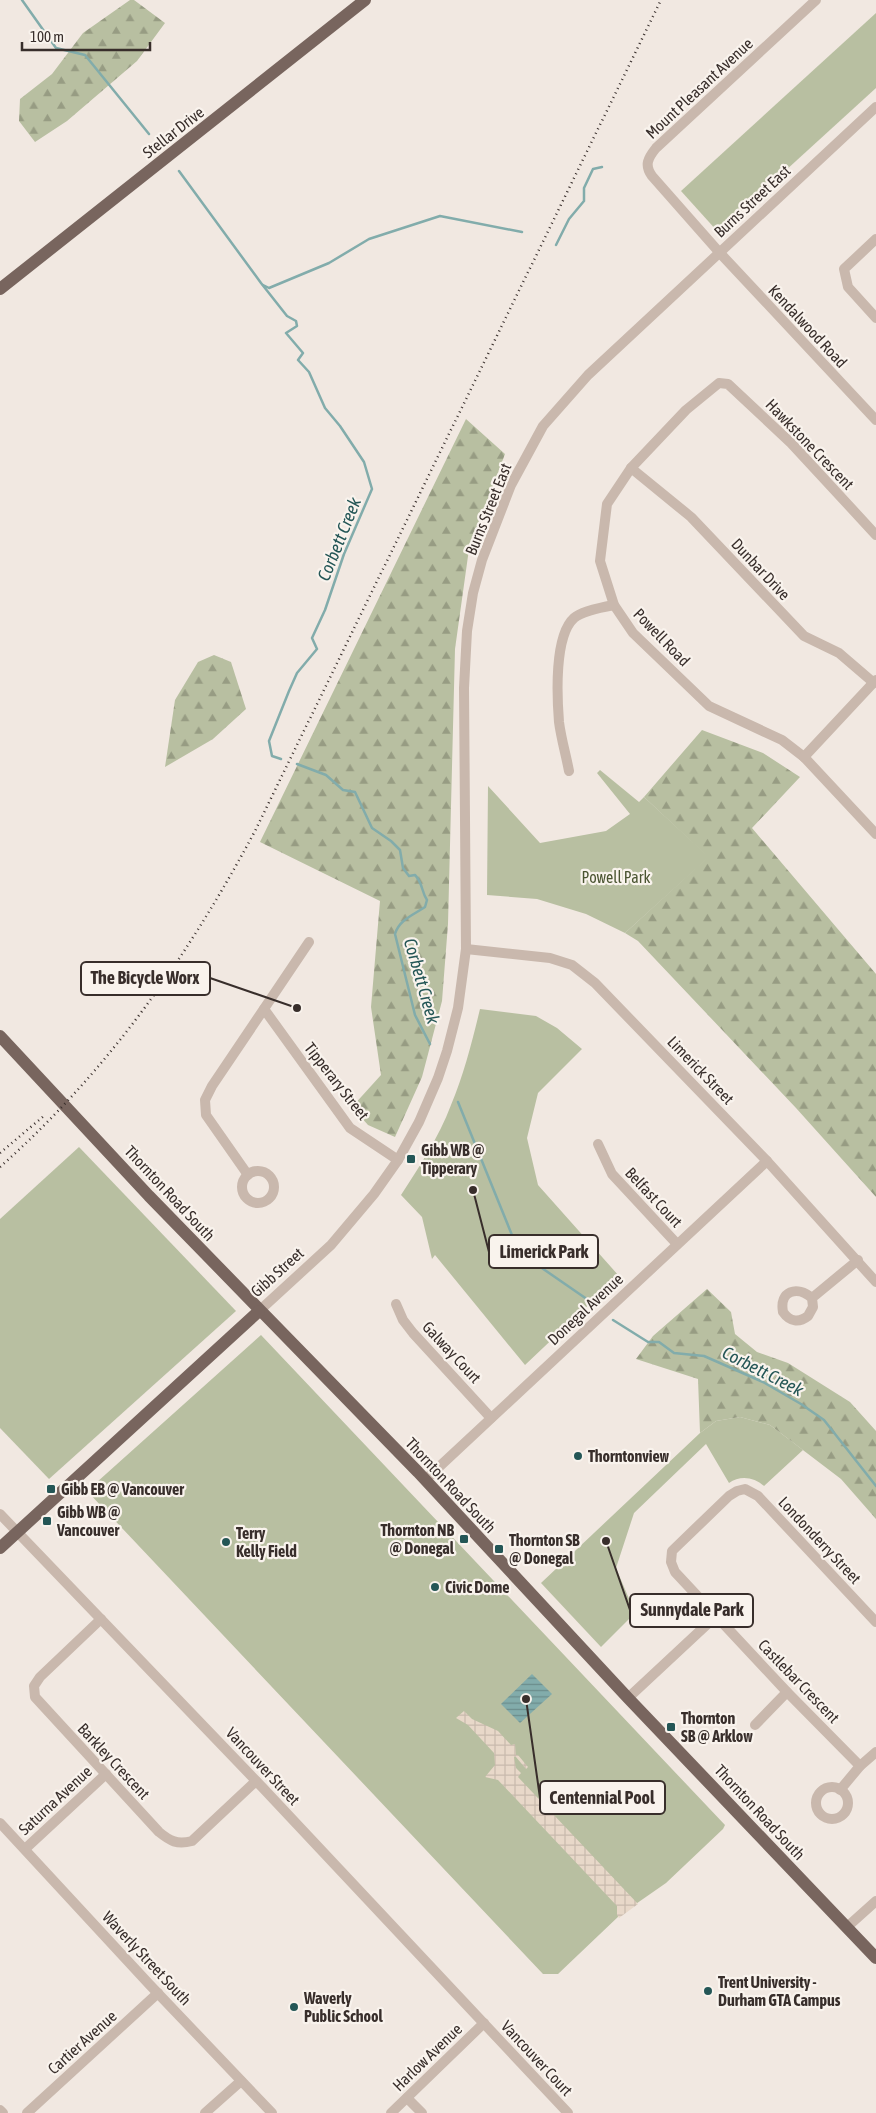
<svg xmlns="http://www.w3.org/2000/svg" width="876" height="2113" font-family="'Asap Condensed',sans-serif">
<style>
.green{fill:#b8bfa1}
.forest{fill:url(#forest-firs)}
.plaza{fill:url(#plaza-grid)}
.water{fill:url(#water-rules)}
.lines{fill:none;stroke-linecap:round;stroke-linejoin:round}
.stream{stroke:#82acab;stroke-width:2.5}
.minor{stroke:#c9b8ad;stroke-width:10}
.major{stroke:#78655e;stroke-width:12}
.rail{stroke:#382e2b;stroke-width:2.5;stroke-dasharray:1 4;stroke-linecap:butt}
.poi-dot{fill:#245656;stroke:#f9f3ed;stroke-width:2}
.labels{text-anchor:middle;dominant-baseline:central;stroke-width:4.5;stroke-linejoin:round;paint-order:stroke}
.street-label{font-size:16px;fill:#382e2b;stroke:#f9f3ed}
.park-label{font-size:16px;fill:#4a5431;stroke:#f9f3ed}
.poi-label{font-size:16px;font-weight:bold;fill:#382e2b;stroke:#f9f3ed;text-anchor:start}
.water-label{font-size:18px;font-style:italic;fill:#245656;stroke:#f9f3ed}
.leader{fill:none;stroke:#382e2b;stroke-width:2}
.callout-dot{fill:#382e2b;stroke:#f9f3ed;stroke-width:2}
.callout{fill:#f9f3ed;stroke:#382e2b;stroke-width:2}
.callout-label{font-size:18px;text-anchor:middle;font-weight:bold;fill:#382e2b}
</style>
<defs>
<pattern id="forest-firs" width="22" height="20" patternUnits="userSpaceOnUse" patternTransform="scale(1.25)"><rect width="22" height="20" fill="#b8bfa1"/><path d="M5 1l3.5 6h-7zM16 11l3.5 6h-7z" fill="#979c83"/></pattern>
<pattern id="plaza-grid" width="8" height="8" patternUnits="userSpaceOnUse" patternTransform="scale(1.25)"><rect width="8" height="8" fill="#e8d8c9"/><path d="M0 4h8M4 0v8" fill="none" stroke="#c8baad"/></pattern>
<pattern id="water-rules" width="6" height="5" patternUnits="userSpaceOnUse" patternTransform="scale(1.25)"><rect width="6" height="5" fill="#82acab"/><path d="M0 2.5h6" fill="none" stroke="#6b8c8b"/></pattern>
</defs>
<rect width="100%" height="100%" fill="#f1e8e1"/>
<!-- green -->
<g class="green">
<polygon points="876,13 876,88 718,232 681,191"/>
<polygon points="600,770 639,802 644,797 709,857 625,933 586,914 537,899 487,895 488,786 540,843 606,831 630,814 597,773"/>
<path d="M480,1009L536,1016L557,1028L582,1049L538,1093L527,1138L538,1185L619,1276L525,1365L435,1255L432,1259L422,1217L401,1195C419,1167 439,1137 451,1105C464,1074 472,1042 480,1009Z"/>
<polygon points="79,1147 236,1311 49,1479 0,1428 0,1219"/>
<polygon points="261,1335 725,1825 723,1829 666,1883 620,1915 558,1974 543,1974 87,1491"/>
<path d="M740,1417L770,1425L803,1450L764,1486C754,1477 740,1475 729,1483L706,1444L634,1513L616,1568L635,1613L601,1647L541,1583L700,1433L716,1421Z"/>
</g>
<!-- forest -->
<g class="forest">
<polygon points="130,0 134,0 165,23 137,61 67,121 35,142 19,121 20,99 52,74 83,33"/>
<polygon points="466,419 505,454 469,549 455,649 448,924 442,1001 422,1077 395,1137 368,1125 352,1107 381,1075 371,1007 380,901 260,842"/>
<polygon points="214,655 231,662 246,709 213,739 165,767 175,700 198,662"/>
<polygon points="702,730 763,753 800,777 752,828 876,974 876,1197 796,1108 638,941 625,933 708,857 644,797"/>
<polygon points="707,1289 731,1312 735,1334 757,1352 788,1363 850,1402 876,1431 876,1519 841,1479 770,1425 740,1417 716,1421 700,1433 698,1379 636,1359 653,1336"/>
</g>
<!-- plaza -->
<polygon class="plaza" points="464,1711 472,1719 498,1731 511,1745 515,1744 516,1755 518,1755 528,1767 526,1769 516,1757 514,1757 516,1768 521,1773 518,1777 638,1904 619,1918 617,1915 617,1906 498,1780 485,1777 495,1765 494,1753 468,1725 456,1718"/>
<!-- water -->
<polygon class="water" points="532,1674 552,1694 520,1723 501,1704"/>
<g class="lines">
<!-- stream -->
<g class="stream">
<polyline points="22,0 56,48 85,55 149,134"/>
<polyline points="179,171 261,283 287,316 296,321 297,326 286,333 303,353 298,360 309,372 325,408 340,426 364,462 372,489 344,554 325,610 312,638 317,649 297,673 289,691 269,741 272,756 281,759"/>
<polyline points="556,245 569,219 584,201 584,188 593,169 602,167"/>
<polyline points="263,285 269,288 329,263 369,239 440,216 522,232"/>
<path d="M297,764L326,775L343,790L355,792L372,828L391,841L400,850L403,868L409,876L415,875C423,883 421,891 427,900L425,907C413,915 399,920 395,934L415,1015L430,1044"/>
<polyline points="458,1102 514,1240 523,1255 594,1304"/>
<polyline points="613,1320 648,1342 659,1342 674,1353 704,1356 763,1382 801,1404 824,1420 876,1486"/>
</g>
<!-- minor -->
<g class="minor">
<path d="M816,0L656,148C648,158 644,165 652,176L719,252L876,420"/>
<polyline points="876,239 844,269 848,287 876,318"/>
<polyline points="631,468 691,517 804,636 839,653 874,683"/>
<polyline points="876,535 791,443 728,384 719,383 686,410 631,468 607,504 600,561 614,605 633,633 709,706 782,740 804,757 876,834"/>
<polyline points="804,757 876,680"/>
<path d="M569,771C566,755 561,738 559,722C557,697 554,636 574,618C582,611 603,607 614,605"/>
<polyline points="466,949 550,958 572,965 595,983 767,1161 876,1282"/>
<polyline points="264,1009 350,1128 398,1160"/>
<polyline points="598,1144 612,1174 677,1244"/>
<circle cx="258" cy="1187" r="16"/>
<polyline points="248,1175 206,1115 205,1100 212,1086 309,942"/>
<path d="M812,1298C797,1285 779,1291 783,1312C790,1322 799,1323 808,1316L813,1307L812,1298L858,1260"/>
<polyline points="396,1304 403,1320 413,1333 491,1418"/>
<polyline points="259,1311 331,1245 374,1194 398,1160 419,1122 438,1078 447,1051 458,1008 466,949 464,688 467,631 473,593 482,560 511,485 543,426 588,375 876,107"/>
<polyline points="425,1480 767,1161"/>
<polyline points="0,1514 262,1787 568,2113"/>
<path d="M101,1619L40,1677L34,1686L35,1697L159,1832C170,1841 177,1845 192,1841L256,1781"/>
<polyline points="628,1698 716,1616"/>
<polyline points="755,1725 787,1692"/>
<polyline points="860,1766 787,1692 675,1572 671,1562 672,1551 729,1496 737,1491 745,1489 758,1496 876,1622"/>
<circle cx="832" cy="1803" r="16"/>
<polyline points="840,1790 860,1766 876,1752"/>
<polyline points="0,1823 149,1984 272,2113"/>
<polyline points="25,1849 106,1774"/>
<polyline points="847,1927 876,1901"/>
<polyline points="407,2098 422,2113"/>
<polyline points="0,2110 3,2113"/>
<polyline points="27,2113 158,1993"/>
<polyline points="205,2113 241,2081"/>
<polyline points="391,2113 484,2023"/>
</g>
<!-- major -->
<g class="major">
<polyline points="0,289 365,0"/>
<polyline points="0,1036 149,1196 418,1472 628,1698 876,1958"/>
<polyline points="0,1548 259,1311"/>
</g>
<!-- rail -->
<g class="rail">
<polyline points="0,1153 45,1115"/>
<path d="M0,1167C108,1071 187,958 255,831L661,0"/>
</g>
</g>
<!-- markers -->
<g class="poi-dot">
<rect x="406" y="1154" width="10" height="10" rx="2.5"/>
<circle cx="578" cy="1456" r="5"/>
<rect x="46" y="1484" width="10" height="10" rx="2.5"/>
<rect x="42" y="1516" width="10" height="10" rx="2.5"/>
<rect x="459" y="1534" width="10" height="10" rx="2.5"/>
<circle cx="226" cy="1542" r="5"/>
<rect x="494" y="1544" width="10" height="10" rx="2.5"/>
<circle cx="435" cy="1587" r="5"/>
<rect x="666" y="1722" width="10" height="10" rx="2.5"/>
<circle cx="708" cy="1991" r="5"/>
<circle cx="294" cy="2007" r="5"/>
</g>
<g class="labels">
<!-- street labels -->
<g class="street-label">
<text transform="translate(699 88) rotate(-43)">Mount Pleasant Avenue</text>
<text transform="translate(173 132) rotate(-38)">Stellar Drive</text>
<text transform="translate(752 201) rotate(-43)">Burns Street East</text>
<text transform="translate(808 326) rotate(47)">Kendalwood Road</text>
<text transform="translate(810 444) rotate(46)">Hawkstone Crescent</text>
<text transform="translate(488 509) rotate(-68)">Burns Street East</text>
<text transform="translate(761 569) rotate(47)">Dunbar Drive</text>
<text transform="translate(662 637) rotate(46)">Powell Road</text>
<text transform="translate(701 1070) rotate(46)">Limerick Street</text>
<text transform="translate(337 1081) rotate(52)">Tipperary Street</text>
<text transform="translate(170 1193) rotate(47)">Thornton Road South</text>
<text transform="translate(654 1197) rotate(47)">Belfast Court</text>
<text transform="translate(277 1272) rotate(-42)">Gibb Street</text>
<text transform="translate(585 1309) rotate(-43)">Donegal Avenue</text>
<text transform="translate(452 1352) rotate(47)">Galway Court</text>
<text transform="translate(451 1485) rotate(47)">Thornton Road South</text>
<text transform="translate(820 1540) rotate(47)">Londonderry Street</text>
<text transform="translate(799 1681) rotate(46)">Castlebar Crescent</text>
<text transform="translate(114 1761) rotate(47)">Barkley Crescent</text>
<text transform="translate(263 1766) rotate(47)">Vancouver Street</text>
<text transform="translate(55 1800) rotate(-43)">Saturna Avenue</text>
<text transform="translate(760 1812) rotate(47)">Thornton Road South</text>
<text transform="translate(147 1958) rotate(47)">Waverly Street South</text>
<text transform="translate(82 2042) rotate(-42)">Cartier Avenue</text>
<text transform="translate(427 2057) rotate(-44)">Harlow Avenue</text>
<text transform="translate(537 2058) rotate(47)">Vancouver Court</text>
</g>
<!-- park labels -->
<g class="park-label">
<text x="616" y="877">Powell Park</text>
</g>
<!-- poi labels -->
<g class="poi-label">
<text x="421" y="1150">Gibb WB @<tspan x="421" dy="18">Tipperary</tspan></text>
<text x="588" y="1456">Thorntonview</text>
<text x="61" y="1489">Gibb EB @ Vancouver</text>
<text x="57" y="1512">Gibb WB @<tspan x="57" dy="18">Vancouver</tspan></text>
<text x="454" y="1530" text-anchor="end">Thornton NB<tspan x="454" dy="18">@ Donegal</tspan></text>
<text x="236" y="1533">Terry<tspan x="236" dy="18">Kelly Field</tspan></text>
<text x="509" y="1540">Thornton SB<tspan x="509" dy="18">@ Donegal</tspan></text>
<text x="445" y="1587">Civic Dome</text>
<text x="681" y="1718">Thornton<tspan x="681" dy="18">SB @ Arklow</tspan></text>
<text x="718" y="1982">Trent University -<tspan x="718" dy="18">Durham GTA Campus</tspan></text>
<text x="304" y="1998">Waverly<tspan x="304" dy="18">Public School</tspan></text>
</g>
<!-- water labels -->
<g class="water-label">
<text transform="translate(339 539) rotate(-68)">Corbett Creek</text>
<text transform="translate(422 981) rotate(74)">Corbett Creek</text>
<text transform="translate(763 1371) rotate(27)">Corbett Creek</text>
</g>
</g>
<!-- callouts -->
<path class="leader" d="M297 1008L210 978M473 1190L489 1252M606 1541L630 1610M526 1699L540 1798"/>
<g class="callout-dot">
<circle cx="297" cy="1008" r="5"/>
<circle cx="473" cy="1190" r="5"/>
<circle cx="606" cy="1541" r="5"/>
<circle cx="526" cy="1699" r="5"/>
</g>
<g class="callout">
<rect x="81" y="962" width="129" height="33" rx="5"/>
<rect x="489" y="1235" width="109" height="33" rx="5"/>
<rect x="630" y="1594" width="123" height="33" rx="5"/>
<rect x="540" y="1781" width="125" height="33" rx="5"/>
</g>
<g class="callout-label">
<text x="145" y="984">The Bicycle Worx</text>
<text x="544" y="1258">Limerick Park</text>
<text x="692" y="1616">Sunnydale Park</text>
<text x="602" y="1804">Centennial Pool</text>
</g>
<!-- scale -->
<path d="M22 42v8h128v-8" fill="none" stroke="#382e2b" stroke-width="2.5"/>
<text x="30" y="42" font-size="15" fill="#382e2b" stroke="#f9f3ed" stroke-width="4" paint-order="stroke">100 m</text>
</svg>
